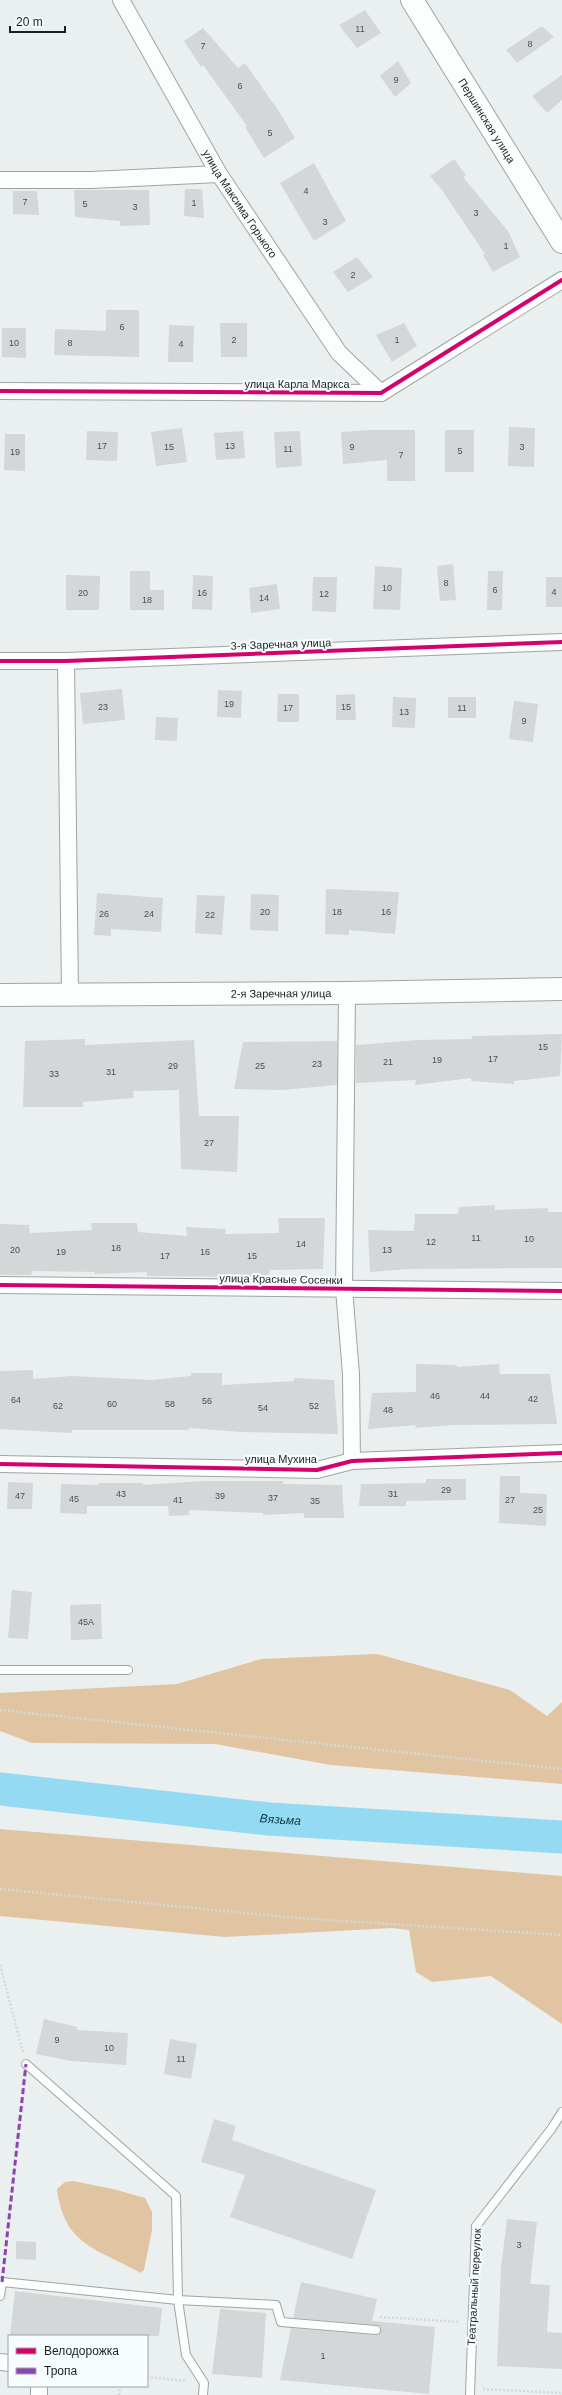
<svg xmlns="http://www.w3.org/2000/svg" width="562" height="2395" font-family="Helvetica,sans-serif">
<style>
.forest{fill:#e1c5a2}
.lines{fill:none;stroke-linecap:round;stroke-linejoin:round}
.river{stroke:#94daf2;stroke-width:33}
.building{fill:#d3d7d8}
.lane-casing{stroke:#a1a4a5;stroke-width:10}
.street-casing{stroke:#a1a4a5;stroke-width:18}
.secondary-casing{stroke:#a1a4a5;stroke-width:24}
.path{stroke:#d6d8d9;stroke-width:2.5;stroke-dasharray:2 2;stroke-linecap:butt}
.lane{stroke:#fcfdfd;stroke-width:8}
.street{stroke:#fcfdfd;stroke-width:16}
.secondary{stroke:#fcfdfd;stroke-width:22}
.quiet{stroke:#8e44ad;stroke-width:3;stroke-dasharray:6 3;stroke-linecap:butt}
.cycleway-casing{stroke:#f7fdff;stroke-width:6}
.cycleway{stroke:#d6006c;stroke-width:4}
.labels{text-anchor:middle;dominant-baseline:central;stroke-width:4;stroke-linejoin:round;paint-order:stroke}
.number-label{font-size:9px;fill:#4a4e4f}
.street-label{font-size:11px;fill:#1b1f20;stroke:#f7fdff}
.water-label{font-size:12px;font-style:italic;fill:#0a3846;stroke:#f7fdff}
</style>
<rect width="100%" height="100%" fill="#eaeff0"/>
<!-- forest -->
<g class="forest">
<polygon points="377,1654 510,1690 547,1716 562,1702 562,1784 331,1765 215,1744 32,1743 0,1731 0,1693 177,1684 261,1659"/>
<polygon points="0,1829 562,1876 562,2024 491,1976 432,1982 416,1972 409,1930 392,1928 225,1937 0,1916"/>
<path d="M73,2181L113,2189L145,2198L152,2212V2230L144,2270L141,2273C98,2249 64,2246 57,2189L65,2182Z"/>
</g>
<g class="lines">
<!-- river -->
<path class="river" id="s1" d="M0,1789L269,1819L562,1837"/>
</g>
<!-- building -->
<g class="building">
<polygon points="365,10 381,33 357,48 339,25"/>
<polygon points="542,26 554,37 517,63 506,50"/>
<polygon points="203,28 238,68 245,63 280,113 295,138 264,158 245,127 247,126 203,65 201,67 184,41"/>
<polygon points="398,61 411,83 395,97 380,76"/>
<polygon points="562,75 562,100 547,113 532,96"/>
<polygon points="454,159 466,175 463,177 508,231 520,257 493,272 483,255 485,254 442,190 430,176"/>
<polygon points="314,163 346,221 314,241 280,183"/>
<polygon points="185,189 202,189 204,218 184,216"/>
<polygon points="74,190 149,190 150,225 120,226 120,221 75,217"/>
<polygon points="13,191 37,191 39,215 13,214"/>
<polygon points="357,257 373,277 348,292 333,272"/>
<polygon points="106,310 139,310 139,357 54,355 55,329 106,331"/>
<polygon points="220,323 247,323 247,357 221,357"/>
<polygon points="404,323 417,346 392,362 376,335"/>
<polygon points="169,325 194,326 193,362 168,362"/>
<polygon points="2,328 26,328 26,358 2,357"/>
<polygon points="509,427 535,428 534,467 508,466"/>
<polygon points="182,428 187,462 156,466 151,432"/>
<polygon points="370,430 415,430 415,481 387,481 387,460 343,464 341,432"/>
<rect x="445" y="430" width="29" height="42"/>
<polygon points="87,431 118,432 117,461 86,460"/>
<polygon points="243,431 245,458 216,460 214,433"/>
<polygon points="300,431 302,466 276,468 274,432"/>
<polygon points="5,434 25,434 25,471 4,470"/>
<polygon points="453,564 456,600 440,601 437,566"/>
<polygon points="375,566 402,568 400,610 373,609"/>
<polygon points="130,571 150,571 150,590 164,590 164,610 130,610"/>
<polygon points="488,571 503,571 502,610 487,610"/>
<polygon points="66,575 100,576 99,610 66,610"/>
<polygon points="193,575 213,576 212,610 192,609"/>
<polygon points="313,577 337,577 336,612 312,611"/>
<rect x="546" y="577" width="16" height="30"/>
<polygon points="277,584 280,609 251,613 249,588"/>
<polygon points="122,689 125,720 83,724 80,693"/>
<polygon points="218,690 242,691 241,718 217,717"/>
<polygon points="278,694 299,694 299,722 277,722"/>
<polygon points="355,694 356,720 336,720 336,695"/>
<polygon points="393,697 416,698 415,728 392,727"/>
<rect x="448" y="697" width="28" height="21"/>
<polygon points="514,701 538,704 533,742 509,739"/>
<polygon points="156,717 178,718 177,741 155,740"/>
<polygon points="326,889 399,892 395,934 349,930 349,935 325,934"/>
<polygon points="97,893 163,898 161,932 111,929 111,936 94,935"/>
<polygon points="251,894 279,895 278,931 250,930"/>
<polygon points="197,895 225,896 222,935 195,933"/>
<polygon points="562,1034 560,1076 514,1081 514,1084 471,1081 471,1078 415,1085 416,1080 356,1083 356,1045 419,1040 472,1039 472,1036"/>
<polygon points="85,1039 85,1045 194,1040 199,1116 239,1116 237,1172 181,1169 179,1090 133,1091 134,1098 83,1102 83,1107 23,1107 25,1041"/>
<polygon points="337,1041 337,1085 283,1090 234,1089 243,1042"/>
<polygon points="495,1205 495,1210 548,1208 548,1212 562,1212 562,1268 410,1269 370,1272 368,1230 414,1231 415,1214 458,1214 459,1207"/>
<polygon points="278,1218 325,1218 323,1269 270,1270 269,1277 147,1276 147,1272 95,1274 95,1272 31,1271 32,1275 0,1275 0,1224 29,1225 30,1233 92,1230 91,1223 137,1223 138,1232 187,1236 186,1227 226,1229 225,1234 279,1233"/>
<polygon points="416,1364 457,1365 457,1367 499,1364 500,1374 550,1374 557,1424 453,1425 415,1428 416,1425 368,1429 372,1393 416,1392"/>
<polygon points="33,1370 33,1379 72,1376 152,1380 191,1376 191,1373 222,1373 222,1385 294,1381 294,1378 334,1380 338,1434 241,1432 189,1428 189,1430 72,1430 72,1433 0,1429 0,1371"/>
<polygon points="500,1476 520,1476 520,1493 547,1494 546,1526 499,1523"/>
<polygon points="426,1479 466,1479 466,1500 406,1501 406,1506 359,1506 361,1484 426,1483"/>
<polygon points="202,1481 283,1481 283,1484 342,1485 344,1518 304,1518 304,1513 263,1515 263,1513 189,1510 189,1515 169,1516 168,1506 87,1506 87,1514 60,1513 61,1484 98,1485 98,1483 143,1483 143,1485"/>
<polygon points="8,1482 33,1483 32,1509 7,1509"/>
<polygon points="12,1590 32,1592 28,1639 8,1638"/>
<polygon points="101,1604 102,1639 71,1640 70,1605"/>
<polygon points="44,2019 77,2027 77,2030 128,2033 126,2065 71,2061 36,2054"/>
<polygon points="170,2039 197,2044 191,2079 164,2074"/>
<polygon points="214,2119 236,2126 232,2140 376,2190 352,2259 230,2217 245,2175 201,2162"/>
<polygon points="507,2219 537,2222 530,2284 550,2285 547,2332 562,2333 562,2369 497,2366 501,2268"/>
<polygon points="16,2241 36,2242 36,2260 16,2259"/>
<polygon points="301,2282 377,2299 372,2321 435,2327 429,2394 280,2380 291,2328 376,2335 381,2331 376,2325 293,2318"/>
<polygon points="15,2291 162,2308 159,2336 10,2336"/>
<polygon points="220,2309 266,2313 262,2378 212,2374"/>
</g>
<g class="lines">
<!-- lane casing -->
<g class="lane-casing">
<g id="lane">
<polyline points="0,1670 128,1670"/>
<polyline points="26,2064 176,2196 178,2300 186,2355 204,2383 203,2395"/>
<polyline points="0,2296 2,2282 178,2300 276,2305 281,2322 376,2330"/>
<polyline points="470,2395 476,2226 552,2128 562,2112"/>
</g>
</g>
<!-- street casing -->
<g class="street-casing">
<g id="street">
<path id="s2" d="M121,0L219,174L339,353L381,393"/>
<polyline points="0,180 91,180 219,174"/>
<polyline points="0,391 381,393 562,280"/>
<polyline points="0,661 66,661 562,642"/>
<polyline points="66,661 70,995"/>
<polyline points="347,993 344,1289 351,1374 352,1461"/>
<polyline points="0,1285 562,1291"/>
<polyline points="0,1464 317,1470 352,1461 562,1453"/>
<polyline points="0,2362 9,2363"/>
<polyline points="39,2386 39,2395"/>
</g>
</g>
<!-- secondary casing -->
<g class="secondary-casing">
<g id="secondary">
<path id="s3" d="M412,0L562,242"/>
<path id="s4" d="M0,995L347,993L562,989"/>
</g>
</g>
<!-- path -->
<g class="path">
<polyline points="0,1710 562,1769"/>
<polyline points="0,1889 297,1918 562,1935"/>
<polyline points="0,1965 23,2052"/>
<polyline points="380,2317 460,2322"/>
<polyline points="147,2377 187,2381"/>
<polyline points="483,2389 562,2393"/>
<polyline points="119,2395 120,2386"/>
</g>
<!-- lane -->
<use href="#lane" class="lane"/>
<!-- street -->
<use href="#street" class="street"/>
<!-- secondary -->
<use href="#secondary" class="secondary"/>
<!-- quiet -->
<polyline class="quiet" points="2,2282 26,2064"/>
<!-- cycleway casing -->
<g class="cycleway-casing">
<g id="cycleway">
<polyline points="0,391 381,393 562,280"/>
<polyline points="0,661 66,661 562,642"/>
<polyline points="0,1285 562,1291"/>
<polyline points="0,1464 317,1470 352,1461 562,1453"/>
</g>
</g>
<!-- cycleway -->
<use href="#cycleway" class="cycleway"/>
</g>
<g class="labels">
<!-- number labels -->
<g class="number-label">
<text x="360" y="29">11</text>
<text x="530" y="44">8</text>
<text x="203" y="46">7</text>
<text x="396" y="80">9</text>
<text x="240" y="86">6</text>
<text x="270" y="133">5</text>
<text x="306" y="191">4</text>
<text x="25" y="202">7</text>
<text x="194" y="203">1</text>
<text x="85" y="204">5</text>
<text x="135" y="207">3</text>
<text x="476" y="213">3</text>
<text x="325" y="222">3</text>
<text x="506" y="246">1</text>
<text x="353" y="275">2</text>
<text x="122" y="327">6</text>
<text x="234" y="340">2</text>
<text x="397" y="340">1</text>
<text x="14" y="343">10</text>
<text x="70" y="343">8</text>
<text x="181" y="344">4</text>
<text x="102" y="446">17</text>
<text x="230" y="446">13</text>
<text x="169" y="447">15</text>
<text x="352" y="447">9</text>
<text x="522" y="447">3</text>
<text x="288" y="449">11</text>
<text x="460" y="451">5</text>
<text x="15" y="452">19</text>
<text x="401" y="455">7</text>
<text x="446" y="583">8</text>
<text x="387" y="588">10</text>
<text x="495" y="590">6</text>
<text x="554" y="592">4</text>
<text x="83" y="593">20</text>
<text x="202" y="593">16</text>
<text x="324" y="594">12</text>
<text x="264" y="598">14</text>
<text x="147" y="600">18</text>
<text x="229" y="704">19</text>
<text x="103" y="707">23</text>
<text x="346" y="707">15</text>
<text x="288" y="708">17</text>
<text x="462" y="708">11</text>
<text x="404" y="712">13</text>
<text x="524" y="721">9</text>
<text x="265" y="912">20</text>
<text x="337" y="912">18</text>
<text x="386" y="912">16</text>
<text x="104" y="914">26</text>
<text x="149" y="914">24</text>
<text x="210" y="915">22</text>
<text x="543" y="1047">15</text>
<text x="493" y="1059">17</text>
<text x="437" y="1060">19</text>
<text x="388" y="1062">21</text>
<text x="317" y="1064">23</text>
<text x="173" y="1066">29</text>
<text x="260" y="1066">25</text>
<text x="111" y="1072">31</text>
<text x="54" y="1074">33</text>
<text x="209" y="1143">27</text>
<text x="476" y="1238">11</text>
<text x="529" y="1239">10</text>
<text x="431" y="1242">12</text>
<text x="301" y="1244">14</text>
<text x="116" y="1248">18</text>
<text x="15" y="1250">20</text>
<text x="387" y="1250">13</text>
<text x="61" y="1252">19</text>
<text x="205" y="1252">16</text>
<text x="165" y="1256">17</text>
<text x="252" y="1256">15</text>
<text x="435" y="1396">46</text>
<text x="485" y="1396">44</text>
<text x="533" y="1399">42</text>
<text x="16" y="1400">64</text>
<text x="207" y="1401">56</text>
<text x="112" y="1404">60</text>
<text x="170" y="1404">58</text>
<text x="58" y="1406">62</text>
<text x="314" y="1406">52</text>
<text x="263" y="1408">54</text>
<text x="388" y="1410">48</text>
<text x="446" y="1490">29</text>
<text x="121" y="1494">43</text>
<text x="393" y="1494">31</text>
<text x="20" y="1496">47</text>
<text x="220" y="1496">39</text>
<text x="273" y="1498">37</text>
<text x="74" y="1499">45</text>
<text x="178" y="1500">41</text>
<text x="510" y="1500">27</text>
<text x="315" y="1501">35</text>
<text x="538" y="1510">25</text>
<text x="86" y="1622">45А</text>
<text x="57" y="2040">9</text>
<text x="109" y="2048">10</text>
<text x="181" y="2059">11</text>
<text x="519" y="2245">3</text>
<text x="323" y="2356">1</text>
</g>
<!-- street labels -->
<g class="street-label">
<text stroke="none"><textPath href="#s3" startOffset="142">Першинская улица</textPath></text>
<text stroke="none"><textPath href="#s2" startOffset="236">улица Максима Горького</textPath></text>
<text x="297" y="384">улица Карла Маркса</text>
<text transform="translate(281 644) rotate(-2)">3-я Заречная улица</text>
<text stroke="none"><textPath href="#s4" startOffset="281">2-я Заречная улица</textPath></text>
<text transform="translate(281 1279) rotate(1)">улица Красные Сосенки</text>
<text x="281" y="1459">улица Мухина</text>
<text transform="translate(474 2287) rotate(-87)">Театральный переулок</text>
</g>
<!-- water labels -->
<g class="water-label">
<text stroke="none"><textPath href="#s1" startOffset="282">Вязьма</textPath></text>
</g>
</g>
<!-- legend -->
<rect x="8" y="2335" width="140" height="52" fill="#f7fdff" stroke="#9fa4a6"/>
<rect x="16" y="2348" width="20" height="6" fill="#d6006c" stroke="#9fa4a6"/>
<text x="44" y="2355" font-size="12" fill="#1b1f20">Велодорожка</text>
<rect x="16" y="2368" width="20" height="6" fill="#8e44ad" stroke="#9fa4a6"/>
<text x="44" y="2375" font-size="12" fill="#1b1f20">Тропа</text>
<!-- scale -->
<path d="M10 26v6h55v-6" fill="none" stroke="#1b1f20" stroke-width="2"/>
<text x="16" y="26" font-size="12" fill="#1b1f20" stroke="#f7fdff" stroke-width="3" paint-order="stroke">20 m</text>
</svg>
